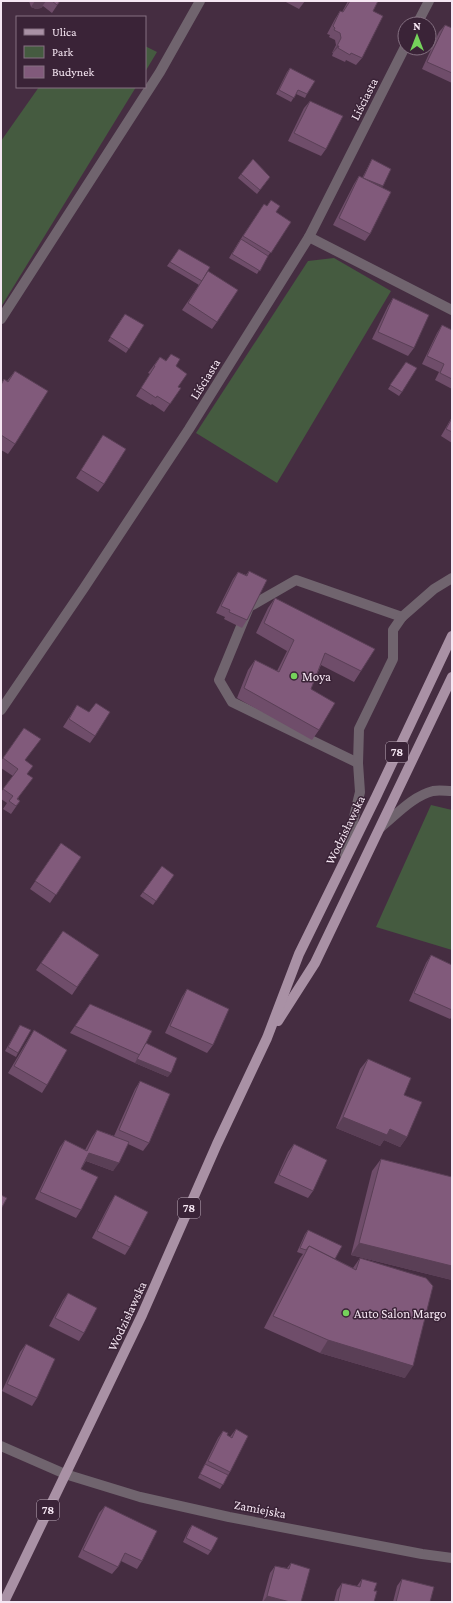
<svg xmlns="http://www.w3.org/2000/svg" width="453" height="1603" font-family="'Crimson Pro',serif">
<style>
.green{fill:#455b40}
.lines{fill:none;stroke-linecap:round;stroke-linejoin:round}
.lane{stroke:#70646e;stroke-width:10}
.street{stroke:#70646e;stroke-width:10}
.primary{stroke:#a991a5;stroke-width:10}
.wall{fill:#6f4d6a}
.shaded-wall{fill:#5a3f56}
.building{fill:#815a7b;stroke:#5a3f56}
.poi-dot{fill:#75d25b;stroke:#3a2337;stroke-width:1.5}
.labels{text-anchor:middle;dominant-baseline:central;stroke-width:3;stroke-linejoin:round;paint-order:stroke}
.shield{fill:#3a2337;stroke:#beacbb;stroke-width:1}
.shield-label{font-size:12px;font-weight:bold;fill:#f6e7f3}
.street-label{font-size:13px;fill:#f6e7f3;stroke:#3a2337}
.poi-label{font-size:13px;fill:#f6e7f3;stroke:#3a2337;text-anchor:start}
</style>
<rect width="100%" height="100%" fill="#452d41"/>
<!-- green -->
<g class="green">
<polygon points="145,46 157,52 145,72"/>
<polygon points="39,87 136,87 1,307 1,141"/>
<polygon points="334,258 391,291 277,483 196,433 308,261"/>
<polygon points="431,805 452,810 452,950 376,927"/>
</g>
<g class="lines">
<!-- lane -->
<g class="lane">
<polyline points="358,763 232,702 219,680 249,607 296,580 402,617"/>
<path d="M381,827C397,814 413,796 433,791C439,790 446,791 452,791"/>
<polyline points="345,855 360,792 358,763 359,729 393,659 393,630 402,617 434,589 452,578"/>
</g>
<!-- street -->
<g class="street">
<polyline points="417,24 429,1"/>
<polyline points="309,237 452,310"/>
<polyline points="1,319 160,72 200,1"/>
<polyline points="1,710 84,588 189,429 309,237 405,47"/>
<polyline points="1,1446 65,1474 140,1497 229,1517 422,1554 452,1558"/>
</g>
<!-- primary -->
<g class="primary">
<polyline points="278,1021 315,963 452,677"/>
<polyline points="4,1602 142,1315 217,1144 267,1038 299,954 376,797 452,636"/>
</g>
</g>
<!-- wall -->
<g class="wall">
<polygon points="29,1 60,1 52,13 43,6 41,8 36,9 31,7"/>
<polygon points="284,1 305,1 299,9"/>
<polygon points="348,1 378,1 373,11 362,58 356,65 346,60 345,62 332,56 333,53 332,53 336,45 335,40 329,37 330,35 327,34 335,19 340,11 342,12"/>
<polygon points="445,25 452,28 452,83 422,69 439,32"/>
<polygon points="290,68 307,94 305,98 296,94 291,102 276,94 287,72"/>
<polygon points="310,101 326,149 321,156 288,141 304,108"/>
<polygon points="372,159 382,187 370,234 365,241 333,225 354,184 359,176 362,178 370,163"/>
<polygon points="241,174 270,177 257,194 238,178"/>
<polygon points="264,204 291,222 268,256 257,274 229,258 238,243"/>
<polygon points="179,249 205,276 217,322 212,329 182,310 199,285 167,266"/>
<polygon points="393,298 414,348 408,356 372,339 388,306"/>
<polygon points="122,318 144,325 126,353 108,341"/>
<polygon points="442,325 452,330 452,389 435,380 439,372 422,364 437,333"/>
<polygon points="160,357 176,366 178,387 181,388 164,412 152,404 151,405 136,396 150,374 148,373"/>
<polygon points="406,362 402,392 399,396 388,389"/>
<polygon points="15,371 15,444 8,454 1,450 1,384 4,379 7,381"/>
<polygon points="452,417 452,443 441,436"/>
<polygon points="103,435 104,484 98,492 76,478"/>
<polygon points="249,571 247,620 242,628 224,619 225,617 216,613 233,579 238,572 246,575"/>
<polygon points="275,598 361,671 354,682 321,665 311,689 319,730 312,740 237,698 248,670 255,660 277,671 287,651 256,633 268,608"/>
<polygon points="77,705 95,736 90,743 63,727"/>
<polygon points="24,728 25,760 28,774 18,799 20,801 11,814 3,809 7,803 1,799 1,792 13,776 1,768 1,761"/>
<polygon points="61,843 81,857 50,903 30,889"/>
<polygon points="174,875 153,905 140,896 143,892"/>
<polygon points="63,931 99,955 72,995 36,970"/>
<polygon points="431,955 452,965 452,1017 450,1019 409,1001 426,963"/>
<polygon points="187,989 213,1045 207,1053 165,1033 182,997"/>
<polygon points="90,1004 146,1043 168,1077 135,1063 70,1033"/>
<polygon points="20,1025 18,1053 16,1057 5,1051"/>
<polygon points="34,1030 47,1085 42,1093 8,1073 29,1038"/>
<polygon points="368,1059 404,1095 407,1137 400,1147 384,1140 380,1146 336,1128 360,1069"/>
<polygon points="140,1081 149,1143 143,1151 128,1144 113,1171 86,1161 81,1169 81,1210 76,1218 35,1199 60,1147 65,1140 85,1150 92,1137 97,1130 114,1136 135,1089"/>
<polygon points="294,1144 313,1191 308,1198 274,1183 288,1152"/>
<polygon points="381,1159 452,1177 452,1280 351,1255 372,1171"/>
<polygon points="115,1195 130,1247 125,1255 92,1238 110,1203"/>
<polygon points="308,1230 335,1259 353,1268 360,1258 405,1378 320,1353 264,1328 300,1258 303,1254 297,1252 305,1234"/>
<polygon points="68,1293 84,1333 79,1341 49,1326 63,1300"/>
<polygon points="26,1344 37,1398 32,1406 2,1391 20,1352"/>
<polygon points="236,1429 230,1472 220,1489 198,1478 218,1438 223,1431 227,1435 230,1437"/>
<polygon points="105,1506 142,1561 137,1569 121,1561 118,1567 112,1574 78,1557 99,1513"/>
<polygon points="192,1525 211,1551 208,1555 183,1542 189,1529"/>
<polygon points="291,1563 301,1602 262,1602 270,1573 275,1566 287,1568"/>
<polygon points="362,1579 374,1591 374,1602 334,1602 337,1590 342,1583 357,1586"/>
<polygon points="402,1579 430,1602 393,1602 397,1586"/>
</g>
<!-- shaded-wall -->
<g class="shaded-wall">
<polygon points="35,1 46,1 41,8 36,9 31,7"/>
<polygon points="337,46 339,46 333,53 332,53"/>
<polygon points="363,178 383,186 380,190"/>
<polygon points="137,1059 171,1073 168,1077 135,1063"/>
<polygon points="343,1117 390,1129 407,1137 400,1147 384,1140 380,1146 336,1128"/>
<polygon points="89,1153 119,1163 113,1171 84,1160"/>
<polygon points="359,1243 452,1266 452,1280 351,1255"/>
<polygon points="328,1340 413,1366 405,1378 320,1353"/>
<polygon points="267,1596 290,1602 263,1602"/>
</g>
<!-- building -->
<g class="building">
<polygon points="52,1 60,1 57,5"/>
<polygon points="350,1 378,1 373,11 383,16 362,58 351,53 350,55 338,48 339,46 337,46 341,38 340,33 334,30 335,28 333,26 340,11 343,12"/>
<polygon points="445,25 452,28 452,73 427,62"/>
<polygon points="290,68 315,81 307,94 298,90 294,98 279,90"/>
<polygon points="310,101 343,116 326,149 294,133"/>
<polygon points="253,159 270,177 260,190 241,174"/>
<polygon points="372,159 391,169 383,186 363,178"/>
<polygon points="359,176 391,192 370,234 339,218"/>
<polygon points="271,200 280,206 276,212 291,222 271,253 243,236 264,204 267,206"/>
<polygon points="241,239 268,256 260,271 232,254"/>
<polygon points="179,249 210,267 202,281 170,262"/>
<polygon points="208,271 238,290 217,322 188,303"/>
<polygon points="393,298 429,315 414,348 378,332"/>
<polygon points="125,314 144,325 129,349 110,337"/>
<polygon points="442,325 452,330 452,379 440,373 444,364 427,356"/>
<polygon points="171,354 180,359 176,366 187,374 178,387 181,388 170,404 157,396 156,398 141,388 155,366 154,366 160,357 166,361"/>
<polygon points="406,362 417,368 402,392 390,385"/>
<polygon points="15,371 48,391 15,444 1,435 1,385 4,379 8,382"/>
<polygon points="452,418 452,432 446,429"/>
<polygon points="103,435 126,449 104,484 81,470"/>
<polygon points="249,571 267,580 247,620 229,612 230,610 221,606 238,572 247,576"/>
<polygon points="275,598 375,649 361,671 325,653 311,689 335,703 319,730 244,688 255,660 279,672 294,640 264,623"/>
<polygon points="96,703 110,712 95,736 69,719 77,705 89,712"/>
<polygon points="24,728 41,739 25,760 33,766 27,774 33,778 17,799 20,801 16,806 9,801 13,796 3,789 18,769 3,758"/>
<polygon points="61,843 81,857 56,895 35,881"/>
<polygon points="162,866 174,875 156,901 143,892"/>
<polygon points="63,931 99,955 77,987 41,963"/>
<polygon points="431,955 452,965 452,1010 414,993"/>
<polygon points="187,989 229,1009 213,1045 170,1026"/>
<polygon points="90,1004 152,1031 140,1055 75,1026"/>
<polygon points="20,1025 31,1030 18,1053 8,1047"/>
<polygon points="34,1030 67,1050 47,1085 14,1066"/>
<polygon points="146,1043 177,1058 171,1073 137,1059"/>
<polygon points="368,1059 411,1078 404,1095 422,1102 407,1137 390,1129 387,1135 343,1117"/>
<polygon points="140,1081 170,1094 149,1143 119,1130"/>
<polygon points="97,1130 129,1142 119,1163 89,1153 81,1169 98,1177 81,1210 40,1192 65,1140 87,1151"/>
<polygon points="294,1144 327,1160 313,1191 279,1175"/>
<polygon points="381,1159 452,1177 452,1266 359,1243"/>
<polygon points="1,1195 7,1198 1,1209"/>
<polygon points="115,1195 148,1212 130,1247 97,1231"/>
<polygon points="308,1230 342,1246 335,1259 309,1246 306,1250 300,1248"/>
<polygon points="309,1246 356,1270 360,1258 426,1278 433,1286 413,1366 328,1340 273,1316"/>
<polygon points="68,1293 97,1308 84,1333 55,1318"/>
<polygon points="26,1344 55,1359 37,1398 7,1384"/>
<polygon points="236,1429 248,1436 230,1472 208,1461 223,1431 228,1433 227,1435 232,1438"/>
<polygon points="205,1464 228,1475 223,1485 200,1474"/>
<polygon points="105,1506 157,1531 142,1561 125,1553 118,1567 83,1550"/>
<polygon points="192,1525 218,1538 211,1551 186,1538"/>
<polygon points="291,1563 310,1569 301,1602 290,1602 267,1596 275,1566 289,1569"/>
<polygon points="362,1579 377,1583 374,1591 377,1591 374,1602 338,1602 342,1583 360,1587"/>
<polygon points="402,1579 434,1587 430,1602 396,1602"/>
</g>
<!-- markers -->
<g class="poi-dot">
<circle cx="294" cy="676" r="4"/>
<circle cx="346" cy="1313" r="4"/>
</g>
<g class="labels">
<!-- shield labels -->
<g class="shield">
<rect x="386" y="742" width="22" height="20" rx="3"/>
<rect x="178" y="1198" width="22" height="20" rx="3"/>
<rect x="37" y="1500" width="22" height="20" rx="3"/>
</g>
<g class="shield-label">
<text x="397" y="752">78</text>
<text x="189" y="1208">78</text>
<text x="48" y="1510">78</text>
</g>
<!-- street labels -->
<g class="street-label">
<text transform="translate(364 99) rotate(-63)">Liściasta</text>
<text transform="translate(205 379) rotate(-58)">Liściasta</text>
<text transform="translate(345 830) rotate(-64)">Wodzisławska</text>
<text transform="translate(127 1316) rotate(-65)">Wodzisławska</text>
<text transform="translate(260 1509) rotate(11)">Zamiejska</text>
</g>
<!-- poi labels -->
<g class="poi-label">
<text x="302" y="676">Moya</text>
<text x="354" y="1313">Auto Salon Margo</text>
</g>
</g>
<!-- border -->
<rect width="453" height="1603" fill="none" stroke="#f6e7f3" stroke-width="4"/>
<!-- legend -->
<rect x="16" y="16" width="130" height="72" fill="#3a2337" stroke="#857182"/>
<rect x="24" y="29" width="20" height="6" fill="#a991a5" stroke="#857182"/>
<text x="52" y="36" font-size="12" fill="#f6e7f3">Ulica</text>
<rect x="24" y="46" width="20" height="12" fill="#455b40" stroke="#857182"/>
<text x="52" y="56" font-size="12" fill="#f6e7f3">Park</text>
<rect x="24" y="66" width="20" height="12" fill="#815a7b" stroke="#857182"/>
<text x="52" y="76" font-size="12" fill="#f6e7f3">Budynek</text>
<!-- north arrow -->
<g transform="translate(417 36)"><circle r="19" fill="#3a2337" stroke="#857182"/>
<path d="M0-3L7 15L0 10L-7 15Z" fill="#75d25b"/>
<text y="-6" font-size="11" font-weight="bold" text-anchor="middle" fill="#f6e7f3">N</text>
</g>
</svg>
